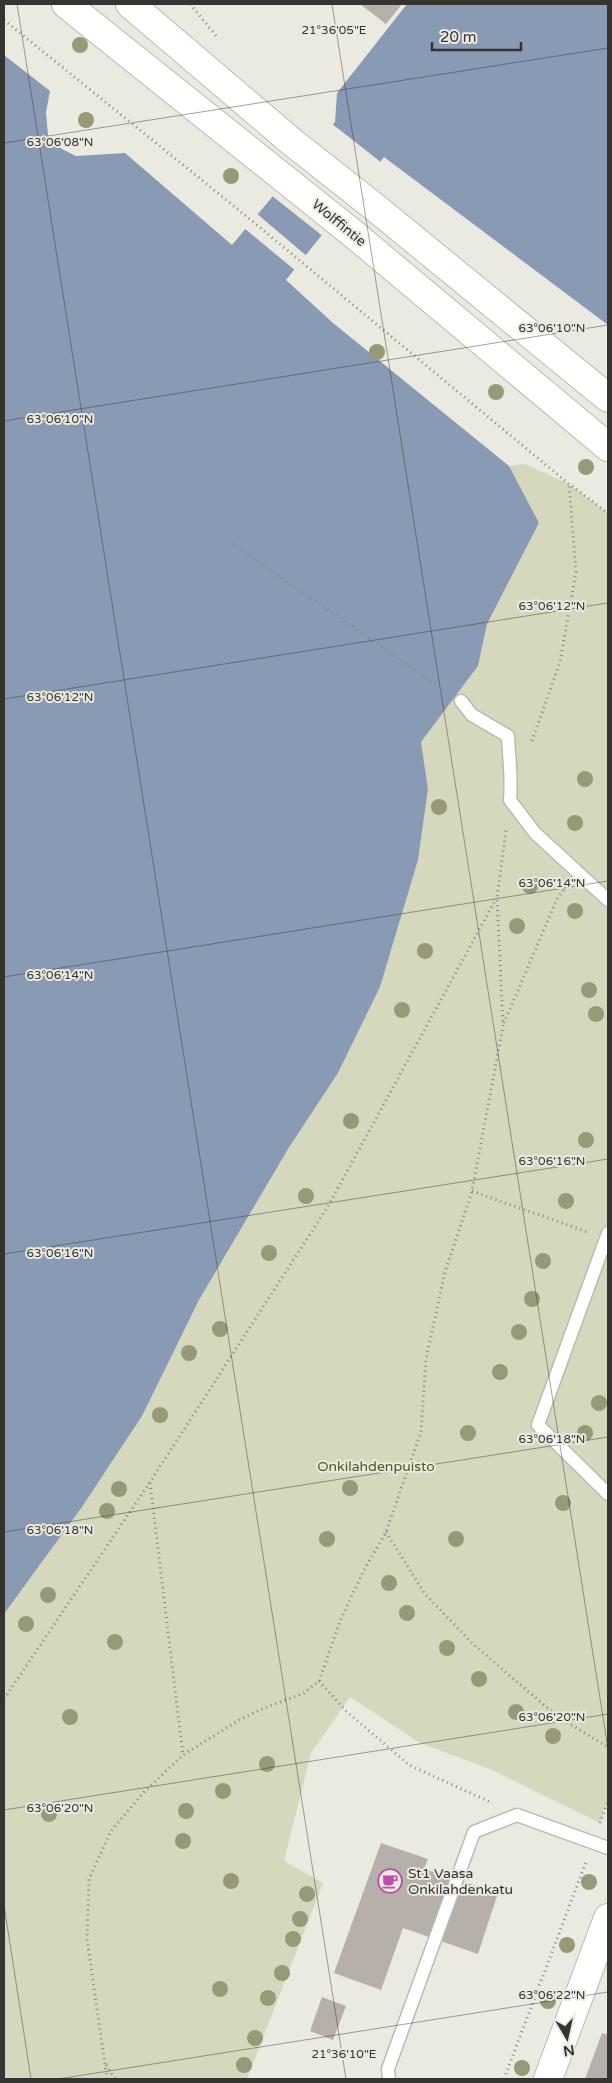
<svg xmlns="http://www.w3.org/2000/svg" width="612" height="2083" font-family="'Varela Round',sans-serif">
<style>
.green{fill:#d5d8bc}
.water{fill:#889ab4}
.pier{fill:#ebeae0}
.building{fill:#b7afa9}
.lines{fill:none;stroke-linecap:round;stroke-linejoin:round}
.lane-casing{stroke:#bbbab1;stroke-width:15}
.secondary-casing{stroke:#bbbab1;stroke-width:30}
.path{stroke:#888780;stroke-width:3;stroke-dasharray:1 4;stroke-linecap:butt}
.lane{stroke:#fff;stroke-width:12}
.secondary{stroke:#fff;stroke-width:28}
.tree{fill:#979978}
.ticks{fill:none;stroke:#353431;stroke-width:1;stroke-opacity:0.45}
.labels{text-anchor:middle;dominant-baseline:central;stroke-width:4;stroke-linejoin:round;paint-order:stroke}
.street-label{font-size:14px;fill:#353431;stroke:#ebeae0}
.park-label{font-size:14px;fill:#525622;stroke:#ebeae0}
.poi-label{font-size:14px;fill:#353431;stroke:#ebeae0;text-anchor:start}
.ticks-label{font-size:12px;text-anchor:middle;fill:#353431;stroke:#ebeae0;stroke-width:4;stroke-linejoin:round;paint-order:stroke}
</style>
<rect width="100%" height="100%" fill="#ebeae0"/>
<!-- green -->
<polygon class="green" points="525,464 569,484 608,513 608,1801 600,1823 490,1769 420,1743 350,1697 311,1753 284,1861 323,1883 247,2079 4,2079 4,1614 82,1507 142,1416 199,1300 288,1149 338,1073 380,987 418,860 428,789 421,742 478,666 487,624 539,524 509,466"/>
<!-- water -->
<polygon class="water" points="407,4 608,4 608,325 384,157 286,280 333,323 509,466 539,523 487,624 478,666 421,742 428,789 418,860 380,987 338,1073 288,1149 199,1300 142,1416 82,1507 4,1614 4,55 50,91 46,112 48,135 62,149 76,156 125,153 232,245 335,122 337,93"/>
<!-- pier -->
<g class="pier">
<polygon points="331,123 382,163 324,237 271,195"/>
<polygon points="256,213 308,257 296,271 244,228"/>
</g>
<!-- building -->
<g class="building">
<polygon points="360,4 402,4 386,24"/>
<polygon points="381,1843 428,1859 424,1869 498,1893 478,1954 403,1928 381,1990 334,1973"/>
<polygon points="322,1997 346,2006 333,2040 310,2031"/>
<polygon points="602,2033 608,2035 608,2079 585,2079"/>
</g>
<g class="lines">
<!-- lane casing -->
<g class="lane-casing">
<g id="lane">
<path d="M461,701L472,715L508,736C509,758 512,778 510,800L535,833L608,900"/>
<polyline points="608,1233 538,1425 608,1494"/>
<polyline points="389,2079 388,2069 474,1832 517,1815 608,1848"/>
</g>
</g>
<!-- secondary casing -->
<g class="secondary-casing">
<g id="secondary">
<polyline points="66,4 351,232 608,447"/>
<polyline points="130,4 292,142 372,205 608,398"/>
<polyline points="548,2079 608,1918"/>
</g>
</g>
<!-- path -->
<g class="path">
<polyline points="190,4 218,38"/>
<polyline points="4,20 240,211 569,484 608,513"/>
<polyline points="233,544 444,690"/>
<polyline points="532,741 560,662 576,572 569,484"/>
<polyline points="504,1023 557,899 565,888"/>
<polyline points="472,1191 587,1232"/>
<polyline points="150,1483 183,1755"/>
<polyline points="386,1532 425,1594 472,1643 558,1717 608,1747"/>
<polyline points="319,1681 346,1711 409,1765 490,1802"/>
<polyline points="4,1699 150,1482 327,1208 496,899"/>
<polyline points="600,1823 608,1801"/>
<polyline points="106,2065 115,2079"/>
<polyline points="107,2079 87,1939 89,1879 111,1831 143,1793 183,1755 239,1720 264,1708 304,1693 319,1681 341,1619 363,1572 386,1532 421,1432 426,1359 445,1272 472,1191 503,1026 497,898 506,830"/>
<polyline points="504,2079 586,1862"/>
</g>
<!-- lane -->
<use href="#lane" class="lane"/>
<!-- secondary -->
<use href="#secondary" class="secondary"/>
</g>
<!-- trees -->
<g class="tree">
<circle cx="80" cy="45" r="8"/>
<circle cx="86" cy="120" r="8"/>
<circle cx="231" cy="176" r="8"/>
<circle cx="377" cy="352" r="8"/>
<circle cx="496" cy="392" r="8"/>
<circle cx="586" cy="467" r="8"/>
<circle cx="585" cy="779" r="8"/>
<circle cx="439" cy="807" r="8"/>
<circle cx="575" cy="823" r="8"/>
<circle cx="530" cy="886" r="8"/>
<circle cx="575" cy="911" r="8"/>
<circle cx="517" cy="926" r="8"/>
<circle cx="425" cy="951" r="8"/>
<circle cx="589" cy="990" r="8"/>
<circle cx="402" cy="1010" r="8"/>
<circle cx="596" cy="1014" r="8"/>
<circle cx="351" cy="1121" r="8"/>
<circle cx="586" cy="1140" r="8"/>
<circle cx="306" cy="1196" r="8"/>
<circle cx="566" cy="1201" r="8"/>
<circle cx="269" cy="1253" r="8"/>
<circle cx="543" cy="1261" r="8"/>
<circle cx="532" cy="1299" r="8"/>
<circle cx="220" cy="1329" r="8"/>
<circle cx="519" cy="1332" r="8"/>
<circle cx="189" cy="1353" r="8"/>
<circle cx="500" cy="1372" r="8"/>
<circle cx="599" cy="1403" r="8"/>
<circle cx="160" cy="1415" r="8"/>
<circle cx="468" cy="1433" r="8"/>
<circle cx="585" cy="1433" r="8"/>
<circle cx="350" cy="1488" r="8"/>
<circle cx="119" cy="1489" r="8"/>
<circle cx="563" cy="1503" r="8"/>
<circle cx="107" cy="1511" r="8"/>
<circle cx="327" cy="1539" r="8"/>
<circle cx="456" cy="1539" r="8"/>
<circle cx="389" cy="1583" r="8"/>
<circle cx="48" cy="1595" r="8"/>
<circle cx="407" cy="1613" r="8"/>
<circle cx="26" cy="1624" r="8"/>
<circle cx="115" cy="1642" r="8"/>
<circle cx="447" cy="1648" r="8"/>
<circle cx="479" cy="1679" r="8"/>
<circle cx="516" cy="1712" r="8"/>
<circle cx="70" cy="1717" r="8"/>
<circle cx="553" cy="1736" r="8"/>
<circle cx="267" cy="1764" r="8"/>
<circle cx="223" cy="1791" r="8"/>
<circle cx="186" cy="1811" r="8"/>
<circle cx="49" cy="1814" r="8"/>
<circle cx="183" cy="1841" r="8"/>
<circle cx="231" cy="1881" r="8"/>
<circle cx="589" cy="1882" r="8"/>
<circle cx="307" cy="1894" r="8"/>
<circle cx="300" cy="1919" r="8"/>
<circle cx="293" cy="1939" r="8"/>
<circle cx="567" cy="1945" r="8"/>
<circle cx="282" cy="1973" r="8"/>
<circle cx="220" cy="1989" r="8"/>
<circle cx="268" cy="1998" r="8"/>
<circle cx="548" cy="2001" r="8"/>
<circle cx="255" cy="2038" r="8"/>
<circle cx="244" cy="2065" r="8"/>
<circle cx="522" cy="2068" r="8"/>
</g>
<!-- ticks -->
<path class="ticks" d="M17,4L346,2079M332,4L608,1749M4,143L608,48M4,421L608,325M4,699L608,603M4,977L608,881M4,1254L608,1159M4,1532L608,1437M4,1810L608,1714M4,1905L31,2079M58,2079L608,1992"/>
<!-- icons -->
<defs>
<g id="cafe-ring" transform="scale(1.25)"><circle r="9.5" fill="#ebeae0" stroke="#bc4daa" stroke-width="1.5"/><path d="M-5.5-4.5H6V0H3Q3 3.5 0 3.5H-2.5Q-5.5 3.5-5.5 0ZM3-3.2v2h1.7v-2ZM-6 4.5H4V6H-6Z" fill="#bc4daa"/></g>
</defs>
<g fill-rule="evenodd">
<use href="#cafe-ring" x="390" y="1881"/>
</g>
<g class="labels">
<!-- street labels -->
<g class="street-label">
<text transform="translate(339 223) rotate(39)">Wolffintie</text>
</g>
<!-- park labels -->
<g class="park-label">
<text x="376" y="1466">Onkilahdenpuisto</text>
</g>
<!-- poi labels -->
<g class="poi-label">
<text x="408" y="1873">St1 Vaasa<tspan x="408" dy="16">Onkilahdenkatu</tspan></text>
</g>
</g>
<g class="ticks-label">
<text x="334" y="34">21°36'05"E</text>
<text x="60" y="146">63°06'08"N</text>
<text x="552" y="332">63°06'10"N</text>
<text x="60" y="423">63°06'10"N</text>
<text x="552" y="610">63°06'12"N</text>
<text x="60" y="701">63°06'12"N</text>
<text x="552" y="887">63°06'14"N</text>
<text x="60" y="979">63°06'14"N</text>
<text x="552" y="1165">63°06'16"N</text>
<text x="60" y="1257">63°06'16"N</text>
<text x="552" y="1443">63°06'18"N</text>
<text x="60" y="1534">63°06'18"N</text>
<text x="552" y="1721">63°06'20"N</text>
<text x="60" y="1812">63°06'20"N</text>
<text x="552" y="1999">63°06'22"N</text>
<text x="344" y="2058">21°36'10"E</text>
</g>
<!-- border -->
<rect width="612" height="2083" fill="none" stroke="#353431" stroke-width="10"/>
<!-- north arrow -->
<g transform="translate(567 2038) rotate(171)" stroke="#ebeae0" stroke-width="4" paint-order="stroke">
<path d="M0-4L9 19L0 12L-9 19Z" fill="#353431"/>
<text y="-8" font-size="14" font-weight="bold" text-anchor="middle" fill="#353431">N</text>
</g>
<!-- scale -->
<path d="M432 42v8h89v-8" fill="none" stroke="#353431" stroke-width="2.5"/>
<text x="440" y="42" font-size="15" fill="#353431" stroke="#ebeae0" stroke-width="4" paint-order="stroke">20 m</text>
</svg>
